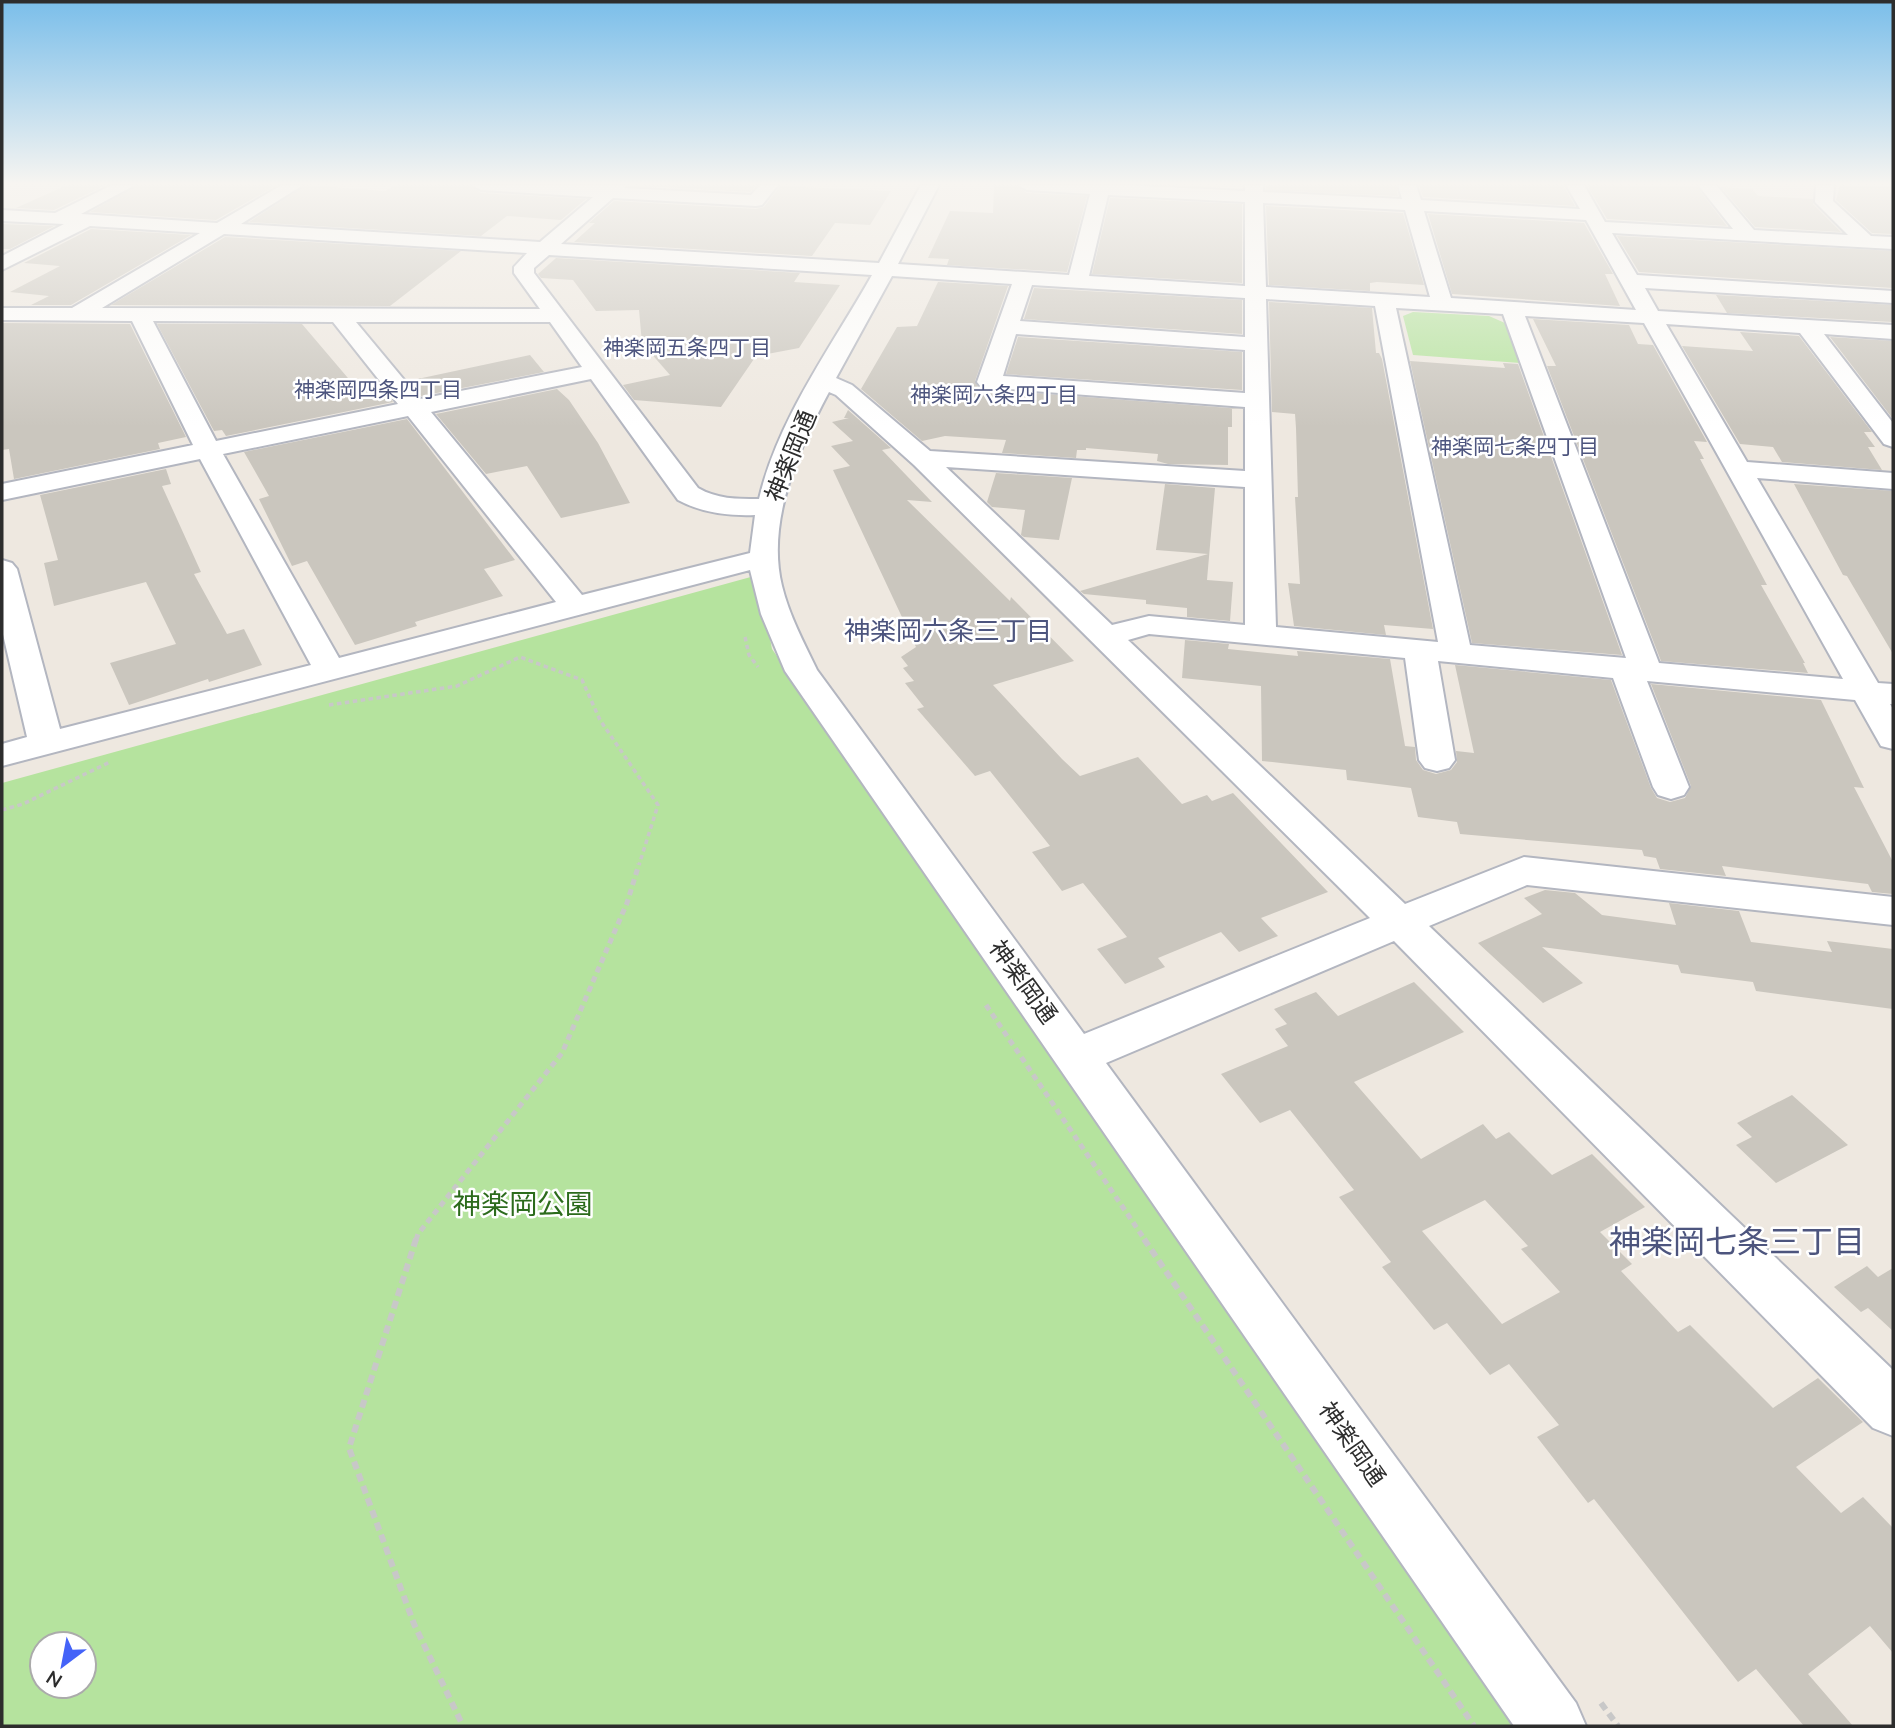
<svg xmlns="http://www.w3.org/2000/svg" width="1895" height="1728" font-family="'Nunito Sans','Noto Sans JP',sans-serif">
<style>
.green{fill:#b5e39e;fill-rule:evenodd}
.building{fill:#cac6be;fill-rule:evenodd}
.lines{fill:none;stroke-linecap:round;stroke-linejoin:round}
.minor-casing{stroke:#b3b6c0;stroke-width:4}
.path-far2{stroke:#c8c8c8;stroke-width:3.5;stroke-dasharray:4.5 3.5;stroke-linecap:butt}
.path-far1{stroke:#c8c8c8;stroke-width:5;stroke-dasharray:6 4.5;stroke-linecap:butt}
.path{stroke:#c8c8c8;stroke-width:6;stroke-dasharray:8 5;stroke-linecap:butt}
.minor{fill:#fff;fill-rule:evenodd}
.labels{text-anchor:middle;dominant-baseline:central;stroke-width:5;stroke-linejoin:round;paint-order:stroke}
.far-neighbourhood-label{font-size:21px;fill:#4d557e;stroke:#fff}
.street-label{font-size:24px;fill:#2d2d2d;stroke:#fff}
.neighbourhood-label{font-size:26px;fill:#4d557e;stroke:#fff}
.near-park-label{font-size:28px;fill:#2c6b1c;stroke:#fff}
.near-neighbourhood-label{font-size:32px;fill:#4d557e;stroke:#fff}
</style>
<rect width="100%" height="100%" fill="#eee8e0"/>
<!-- green -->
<g class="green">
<polygon points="1413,312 1489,316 1505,323 1520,363 1413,355 1403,316"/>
<path d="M758,575L772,649L1526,1726H2V783ZM42,1644H84V1686H42Z"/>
</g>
<!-- building -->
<g class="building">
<polygon points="67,185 106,185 54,210 16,208"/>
<polygon points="137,185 277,185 216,220 90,212"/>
<polygon points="306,185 385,191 396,185 470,185 481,193 586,199 561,220 507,216 481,236 249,222"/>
<polygon points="629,185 757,185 750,192"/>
<polygon points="994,185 1016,185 1027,193 1087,196 1067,272 947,265 949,259 928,258 950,211 993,213"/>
<polygon points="1266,185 1396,185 1398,196 1266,190"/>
<polygon points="1419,185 1563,185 1575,206 1423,197"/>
<polygon points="1587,185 1696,186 1727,226 1607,219"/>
<polygon points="1840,185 1893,187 1893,234 1872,233 1836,200"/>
<polygon points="780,186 891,191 870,225 835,223 812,256 574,242 595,223 589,223 614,201 756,209 764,207"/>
<polygon points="1721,187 1752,189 1758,196 1813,199 1813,204 1841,232 1755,227"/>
<polygon points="1110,198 1242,204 1242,283 1092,274"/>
<polygon points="1266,206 1403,213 1424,285 1377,282 1370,283 1370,291 1269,285"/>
<polygon points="1428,214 1584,223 1613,274 1605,274 1620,306 1452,294"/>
<polygon points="2,224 54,226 10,249 2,249"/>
<polygon points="91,229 191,235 71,305 31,305 49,296 10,292 60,266 24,263"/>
<polygon points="1617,236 1893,251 1893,288 1639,272"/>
<polygon points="225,237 461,251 390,306 111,305"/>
<polygon points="556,258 800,273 794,282 840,285 799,348 756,356 721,407 634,400 623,385 670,375 642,343 639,310 596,311 573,280 541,278 538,274"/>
<polygon points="938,282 1008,286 975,381 979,389 1242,409 1232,409 1232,427 1228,427 1228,465 1168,464 1157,461 1158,454 1086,448 1086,450 1077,450 1076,458 1002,453 1006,440 945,436 922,441 861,389 897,327 917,326"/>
<polygon points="1034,288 1242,300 1242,334 1024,319"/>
<polygon points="1716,295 1893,305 1893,322 1727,313"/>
<polygon points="1269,302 1372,308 1376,353 1379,353 1382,359 1433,629 1384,625 1386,635 1294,626 1288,583 1300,584 1295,497 1298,497 1296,428 1295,414 1272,412"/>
<polygon points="1533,319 1629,325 1638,344 1653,345 1707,442 1694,441 1704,459 1700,459 1767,585 1761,585 1805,663 1803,663 1808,673 1661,661 1547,366 1556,366"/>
<polygon points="2,323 130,324 186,437 158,443 160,449 14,479 9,449 2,450"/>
<polygon points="157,324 302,324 359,391 381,386 393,402 226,436 222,430 214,431"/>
<polygon points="1740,332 1799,336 1872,432 1864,432 1875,447 1868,447 1882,470 1782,462 1773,447 1740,444 1682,346 1753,351"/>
<polygon points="1018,337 1242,352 1242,390 1006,374"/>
<polygon points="1830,337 1893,341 1893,419"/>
<polygon points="530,355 544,372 421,396 408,381"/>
<polygon points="1410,361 1505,368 1503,363 1518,364 1622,655 1472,643"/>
<polygon points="557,389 569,400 598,443 630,503 561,518 527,466 486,474 436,414"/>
<polygon points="848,410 891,448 882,450 932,502 907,500 1010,601 1011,597 1074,661 993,685 1062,759 1080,776 1138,757 1182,804 1207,795 1212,801 1233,793 1328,892 1261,918 1278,936 1239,952 1221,932 1158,958 1165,967 1125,984 1097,949 1127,937 1083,883 1062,891 1032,852 1050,846 990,771 975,776 917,709 924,707 905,683 914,681 903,668 908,666 901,657 916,647 833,470 850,466 831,446 853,441 832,422 849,418 844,418"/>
<polygon points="407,419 515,560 484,569 503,596 415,622 417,626 355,645 307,561 292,566 259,499 269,496 244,452"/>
<polygon points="166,469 171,484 162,486 201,572 194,574 227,634 244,629 262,665 209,682 208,679 129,705 110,663 176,644 146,582 54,606 44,563 58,560 40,495"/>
<polygon points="996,473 1072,478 1059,540 1024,537 1021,535 1025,510 992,507 987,502"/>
<polygon points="1165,484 1215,488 1207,580 1233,582 1230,621 1187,617 1187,608 1146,604 1146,600 1084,594 1080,591 1208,554 1156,550"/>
<polygon points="1794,484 1893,491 1893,654 1847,576 1843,575"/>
<polygon points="1185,640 1229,644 1228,649 1298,656 1297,651 1390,659 1405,746 1415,747 1416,760 1423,770 1436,774 1451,770 1457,762 1456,751 1474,753 1455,665 1611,680 1651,788 1657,798 1670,802 1685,798 1691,786 1651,684 1821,700 1864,788 1854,787 1893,862 1893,894 1872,892 1868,884 1722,866 1726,876 1660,869 1656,858 1644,856 1642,850 1460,834 1457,822 1418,817 1411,788 1347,780 1346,770 1262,761 1261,686 1182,678"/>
<polygon points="1545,890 1575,893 1602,915 1676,925 1669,903 1739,911 1751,942 1832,952 1827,941 1893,949 1893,1009 1756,991 1753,982 1681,973 1678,965 1542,947 1583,983 1543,1003 1478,943 1542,914 1524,898"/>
<path d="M1414,982L1464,1032L1354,1082L1421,1159L1483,1124L1496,1139L1509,1132L1552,1175L1592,1154L1645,1207L1600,1232L1632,1264L1621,1271L1678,1332L1690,1325L1773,1408L1818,1378L1863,1422L1796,1467L1841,1513L1863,1497L1893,1528V1653L1870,1626L1808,1674L1853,1726H1804L1756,1669L1738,1682L1594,1499L1588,1503L1537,1437L1559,1425L1509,1364L1490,1375L1447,1323L1434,1330L1382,1267L1391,1262L1339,1197L1354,1190L1290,1110L1260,1123L1221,1074L1288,1046L1275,1029L1287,1024L1274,1009L1316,992L1338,1016ZM1485,1200L1528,1246L1521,1249L1560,1292L1502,1324L1422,1231Z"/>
<polygon points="1792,1095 1848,1145 1776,1183 1736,1145 1752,1137 1737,1123"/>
<polygon points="1867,1266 1878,1277 1893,1268 1893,1331 1868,1308 1861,1312 1834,1287"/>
</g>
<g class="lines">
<!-- minor casing -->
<g class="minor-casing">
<path id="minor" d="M112,185H135L81,214L217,223L282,185H303L241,224L540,242L593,197L481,190L472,185H626L624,188L751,195L760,185H778L762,205L756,206L613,198L561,244L879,263L921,185H939L898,264L1069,275L1090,194L1027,190L1018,185H1125L1245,191V185H1263V192L1402,199L1398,185H1416L1421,200L1580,209L1566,185H1584L1605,222L1733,229L1698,185H1716L1754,230L1848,235L1815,202L1816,185H1834L1833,201L1871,236L1893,237V249L1612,233L1637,275L1893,291V303L1645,288L1658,311L1893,325V339L1824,334L1893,423V447L1884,444L1800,333L1666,324L1747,462L1893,473V489L1757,478L1878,683L1893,684V704H1890L1893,709V749L1881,746L1855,700L1647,681L1689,787L1684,795L1671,799L1658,795L1653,787L1613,678L1438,661L1455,760L1449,768L1437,771L1425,768L1419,760L1405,658L1149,634L1128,640L1405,904L1524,857L1893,897V925L1527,885L1429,926L1893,1370V1436L1873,1428L1394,941L1106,1063L1576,1703L1586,1726H1514L785,671L761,614L750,570L2,766V744L27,737L2,630V560L12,563L17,569L60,729L311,665L200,459L2,500V484L193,445L132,321L2,320V308H72L200,233L90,226L2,270V256L64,224L2,221V210L55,213ZM1108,195L1245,202V286L1089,276ZM1263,203L1405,210L1430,297L1266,287ZM1424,211L1586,220L1636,310L1451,298ZM224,234L527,253L514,267V273L540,309L102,308ZM549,255L872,275C832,346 778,418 759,499C736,499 717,499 698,488L534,273V268ZM892,276L1012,284L977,382L981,387L1245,407V471L930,451L852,385L836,378ZM1032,285L1245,298V337L1020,321ZM1266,299L1375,306L1438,642L1276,627ZM1396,308L1503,314L1626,658L1470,645ZM1525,316L1644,323L1843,679L1659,663ZM153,321L333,322L398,404L216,441ZM356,322H550L582,367L420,399ZM1016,334L1245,350V393L1003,376ZM591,379L678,500C702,513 728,516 755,515L750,553L582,595L431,412ZM829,392L836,395L914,465L1370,918L1084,1034L817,670C804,643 789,615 782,586C766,521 799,448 829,392ZM408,416L556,602L339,658L223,454ZM946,467L1245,487V625L1149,616L1112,625Z"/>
</g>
<!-- path-far2 -->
<g class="path-far2">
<polyline points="745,637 749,655 758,667"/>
<polyline points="329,705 457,686 520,657 582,680 600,720 658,805 639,865"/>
<polyline points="2,810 23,804 110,762"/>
</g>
<!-- path-far1 -->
<g class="path-far1">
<polyline points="986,1005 1145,1240"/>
<polyline points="416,1240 418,1234 562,1053 627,903 639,864"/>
</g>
<!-- path -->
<g class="path">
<polyline points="416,1239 349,1448 414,1624 463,1726"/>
<polyline points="1144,1239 1474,1726"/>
<polyline points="1601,1703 1618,1726"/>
</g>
<!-- minor -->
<use href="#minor" class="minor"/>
</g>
<!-- sky -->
<linearGradient id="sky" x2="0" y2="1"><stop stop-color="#7abeea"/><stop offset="0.43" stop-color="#f7f5f1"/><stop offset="1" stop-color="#f7f5f1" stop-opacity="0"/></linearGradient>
<rect width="1895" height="427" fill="url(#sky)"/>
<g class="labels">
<!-- far-neighbourhood labels -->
<g class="far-neighbourhood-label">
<text x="687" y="348">神楽岡五条四丁目</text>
<text x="378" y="390">神楽岡四条四丁目</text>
<text x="994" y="395">神楽岡六条四丁目</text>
<text x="1515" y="447">神楽岡七条四丁目</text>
</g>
<!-- street labels -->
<g class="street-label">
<text transform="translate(791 456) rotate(-68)">神楽岡通</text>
<text transform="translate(1023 982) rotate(54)">神楽岡通</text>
<text transform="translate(1352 1444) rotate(55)">神楽岡通</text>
</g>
<!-- neighbourhood labels -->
<g class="neighbourhood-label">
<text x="948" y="631">神楽岡六条三丁目</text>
</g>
<!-- near-park labels -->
<g class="near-park-label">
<text x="523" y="1205">神楽岡公園</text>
</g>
<!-- near-neighbourhood labels -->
<g class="near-neighbourhood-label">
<text x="1737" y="1242">神楽岡七条三丁目</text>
</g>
</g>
<!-- border -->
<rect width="1895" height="1728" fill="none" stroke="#2d2d2d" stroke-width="7"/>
<!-- north arrow -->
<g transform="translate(63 1665) rotate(212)"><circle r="33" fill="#ffffff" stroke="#ababab" stroke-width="2"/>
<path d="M0-5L12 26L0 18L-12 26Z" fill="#4463f8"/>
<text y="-10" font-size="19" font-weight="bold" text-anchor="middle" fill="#2d2d2d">N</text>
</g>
</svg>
